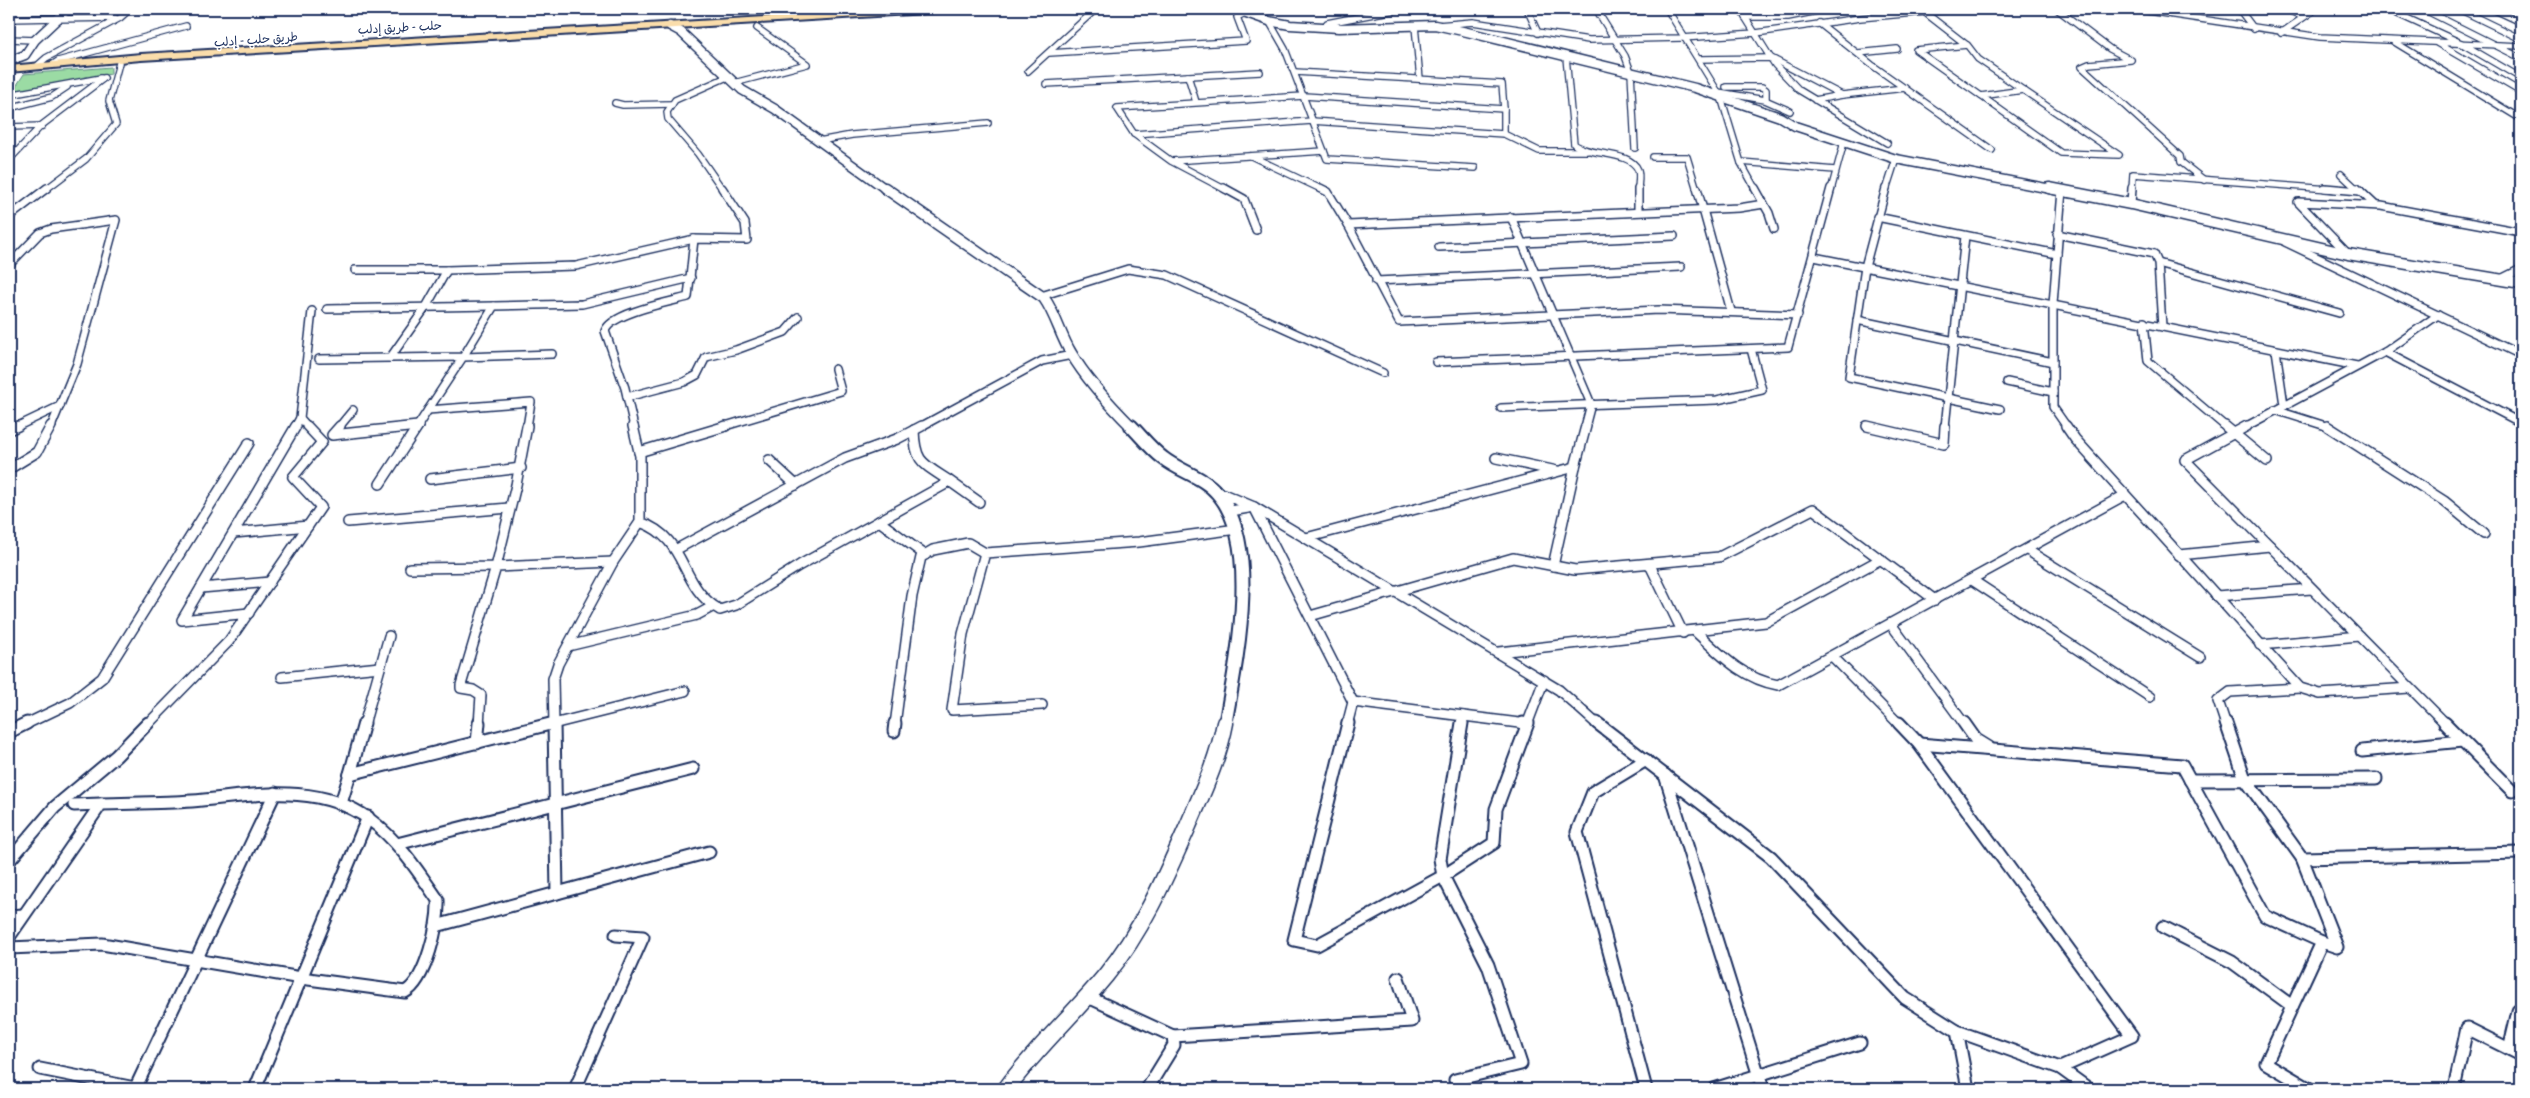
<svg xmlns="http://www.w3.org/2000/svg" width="2530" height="1098" font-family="Dekko,'Playpen Sans Arabic',sans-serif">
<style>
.green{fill:#9bdba4;stroke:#5b8581}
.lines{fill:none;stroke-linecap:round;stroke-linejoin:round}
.street-far3-casing{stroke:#1b2f5e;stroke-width:8}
.street-far2-casing{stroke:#1b2f5e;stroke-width:10}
.street-far1-casing{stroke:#1b2f5e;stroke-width:12}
.street-casing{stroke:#1b2f5e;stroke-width:15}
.secondary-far3-casing{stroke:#1b2f5e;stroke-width:11}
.secondary-far2-casing{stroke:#1b2f5e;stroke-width:13}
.secondary-far1-casing{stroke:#1b2f5e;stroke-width:16}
.secondary-casing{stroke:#1b2f5e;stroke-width:19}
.highway-casing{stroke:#1b2f5e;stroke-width:4}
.street-far3{stroke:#fff;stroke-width:5.5}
.street-far2{stroke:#fff;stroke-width:7}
.street-far1{stroke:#fff;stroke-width:9}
.street{stroke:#fff;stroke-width:11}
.secondary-far3{stroke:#fff;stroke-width:8}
.secondary-far2{stroke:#fff;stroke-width:10}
.secondary-far1{stroke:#fff;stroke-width:12}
.secondary{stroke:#fff;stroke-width:16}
.highway{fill:#faddab;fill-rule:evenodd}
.labels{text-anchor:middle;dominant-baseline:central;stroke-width:4;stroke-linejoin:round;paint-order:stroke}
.far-street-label{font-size:12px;fill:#1b2f5e;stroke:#fff}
</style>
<rect width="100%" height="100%" fill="#fff"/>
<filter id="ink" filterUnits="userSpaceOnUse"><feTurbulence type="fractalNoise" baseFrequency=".02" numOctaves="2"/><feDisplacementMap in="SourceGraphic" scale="10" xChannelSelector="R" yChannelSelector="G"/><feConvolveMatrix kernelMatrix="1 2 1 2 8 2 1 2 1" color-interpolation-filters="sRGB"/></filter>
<g filter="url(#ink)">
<!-- green -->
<polygon class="green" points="111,67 111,74 13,91 24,74"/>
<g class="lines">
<!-- street-far3 casing -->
<g class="street-far3-casing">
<g id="street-far3">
<polyline points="1527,9 1538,33"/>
<polyline points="1604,9 1599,14 1625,56 1631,72 1635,148"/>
<polyline points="1667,9 1721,97 1741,163 1756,190"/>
<polyline points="1740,9 1775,65 1799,90 1887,143"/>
<polyline points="2057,9 2110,49 2131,60 2089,64 2082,67 2180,156 2181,162 2204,180"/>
<polyline points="2134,9 2320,37 2521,46"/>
<polyline points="2239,9 2254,29"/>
<polyline points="2286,9 2303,17"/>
<polyline points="2387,9 2461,43 2521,78"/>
<polyline points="2423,9 2521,58"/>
<polyline points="2459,9 2521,39"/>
<polyline points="2493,9 2521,22"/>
<polyline points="1923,11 1968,46 1978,59 2023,90"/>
<polyline points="1745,17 1788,17 1827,9"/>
<polyline points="9,19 57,18"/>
<polyline points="55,19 115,18"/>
<polyline points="1269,21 1285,49 1327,159 1475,168"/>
<polyline points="1819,23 1872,65 1992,150"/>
<polyline points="1438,25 1473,22 1589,40 1682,38 1756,33 1860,18 1959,9"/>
<polyline points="1415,26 1420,79"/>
<polyline points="1325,27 1327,23 1400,9"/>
<polyline points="2281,33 2316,9"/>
<polyline points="9,39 35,40"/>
<polyline points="2393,41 2521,119"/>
<polyline points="2437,43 2521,92"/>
<polyline points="1967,45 1916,50 1981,96"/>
<polyline points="1049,53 1246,41 1237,17 1245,13"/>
<polyline points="1858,53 1897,49"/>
<path d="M1566,57L1574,144C1590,157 1630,150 1638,170C1640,175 1638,184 1638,190"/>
<polyline points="1699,59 1771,58 1842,95 1815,100"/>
<polyline points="52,65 58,61 186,26"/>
<polyline points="37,66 46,58 120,18 130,9"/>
<polyline points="1028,71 1096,9"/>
<polyline points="1188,76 1196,102"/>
<polyline points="734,83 807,64 757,28"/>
<polyline points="1046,84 1260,72"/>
<polyline points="1726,87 1762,87 1766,90 1766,100"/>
<polygon points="2023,90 2119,155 2061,153 1981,96"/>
<polyline points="1718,92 1765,100 1790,111"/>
<polyline points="9,95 101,78"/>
<polyline points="1842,95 1905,88"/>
<polyline points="615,103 623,105 672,104"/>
<polyline points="9,108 52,97 67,87"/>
<polyline points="1504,109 1504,134"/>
<polyline points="9,127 42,126"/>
<polyline points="1134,134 1312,121 1504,134 1539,151 1587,151"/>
<polyline points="819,141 852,135 988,123"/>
<polyline points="1251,156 1323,190"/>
<polyline points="1653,157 1687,157 1697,190"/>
<polyline points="9,160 42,125 104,78"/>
<polyline points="1172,161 1324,151"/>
<polyline points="1741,162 1835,170"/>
<polyline points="2341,174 2358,190"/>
<polyline points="45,190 86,159 116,124 109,101 119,63"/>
<polyline points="723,190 698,154 668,119 667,112 675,100 727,77"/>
<polyline points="1226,190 1171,161 1134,134 1117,108 1304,96 1504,109 1502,84 1295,72"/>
<polyline points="1831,190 1844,142"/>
<polyline points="1886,190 1896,159"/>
<polyline points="2132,190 2133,174 2342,190"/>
</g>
</g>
<!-- street-far2 casing -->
<g class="street-far2-casing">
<g id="street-far2">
<polyline points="1224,188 1244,199 1256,230"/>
<polyline points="1320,188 1328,192 1348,225 1399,322 1659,310 1798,315"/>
<polyline points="1638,188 1638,211"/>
<polyline points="1697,188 1731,311"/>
<polyline points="1755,188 1769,213 1774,229"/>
<polyline points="1886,188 1865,267 1849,377 2000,409"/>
<polyline points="2325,188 2360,191"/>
<polyline points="2357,188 2375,205"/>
<polyline points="2062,190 2053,304 2053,407 2067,427"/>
<polyline points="2131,204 2132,188"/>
<polyline points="9,217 47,188"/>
<polyline points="1511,217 1591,404 1585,427"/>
<polyline points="1877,217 2057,254"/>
<polyline points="1348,225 1739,208 1764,204"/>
<polyline points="2057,234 2154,254 2158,263 2162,326"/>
<polyline points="2285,242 2521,355"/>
<polyline points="1439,247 1674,236"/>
<polyline points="2348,254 2298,202 2381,206 2521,232"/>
<polyline points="1814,257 2357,366"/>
<polyline points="2158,263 2339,313"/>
<polyline points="9,265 40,233 51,229 116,220 77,364 51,427"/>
<polyline points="355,270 447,270 426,307 390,358"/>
<polyline points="447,270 576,266 694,239 747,240 745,223 722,188"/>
<polyline points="2503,278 2521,269"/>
<polyline points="1376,281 1681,267"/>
<polyline points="1041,296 1128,269 1167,275 1383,373"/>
<polyline points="327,309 494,306"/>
<polyline points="1857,320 2053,362"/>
<polyline points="2144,322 2148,361 2226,427"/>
<polyline points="2276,350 2284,405"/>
<polyline points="2385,352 2521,423"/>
<polyline points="319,359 463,357 494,306 582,304 691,278"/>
<polyline points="1436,362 1788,347 1831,188"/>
<polyline points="2007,382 2053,392"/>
<polyline points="627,397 684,382 697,375 706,357 736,350 785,332 798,317"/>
<polyline points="1501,408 1717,400 1762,390 1751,349"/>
<polyline points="2275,410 2329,427"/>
<polyline points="1867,426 1871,427"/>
<polyline points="16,427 60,406"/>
<polyline points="295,427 300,418"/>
<polyline points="308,427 300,418 312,311"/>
<polyline points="339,427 353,410"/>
<polyline points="410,427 418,426"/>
<polyline points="417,427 428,410"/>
<polyline points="527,427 531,402 428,410 463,357 552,354"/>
<path d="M634,427L625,388L605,331C611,313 669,302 688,297L694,239"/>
<polyline points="722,427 841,391 835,369"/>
<polyline points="920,427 1042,361 1072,355"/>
<polyline points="1945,427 1965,236"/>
<polyline points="2245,427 2385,352 2438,315"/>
</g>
</g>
<!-- street-far1 casing -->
<g class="street-far1-casing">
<g id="street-far1">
<polyline points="340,426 332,435 418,426"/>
<polyline points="1867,426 1944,444 1945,426"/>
<polyline points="2066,426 2075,439 2300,688 2320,694 2410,688"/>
<polyline points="2225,426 2267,461"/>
<polyline points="2247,426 2185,460 2447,725"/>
<polyline points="2327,426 2444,501 2484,534"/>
<polyline points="9,430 18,426"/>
<polyline points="639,452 726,426"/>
<polyline points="1496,458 1557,471"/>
<polyline points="769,460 796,485"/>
<polyline points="9,469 37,452 51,426"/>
<polyline points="430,479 521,468"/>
<polyline points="948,480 979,502"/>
<polyline points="380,484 418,426"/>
<polyline points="1216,491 1254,507 1353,702 1347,725"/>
<polyline points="1231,511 1254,507 1559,690 1598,725"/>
<polyline points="879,521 925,555"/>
<polyline points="348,522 509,508"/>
<path d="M640,522C689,539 678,586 720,610L736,605L800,565L944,485L948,480C922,463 915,462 914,430"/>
<polyline points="234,533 308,526"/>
<polyline points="1306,538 1575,467 1586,426"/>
<polyline points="677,549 845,458 897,439 922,426"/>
<polyline points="2027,550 2200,657"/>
<polyline points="2179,555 2270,546"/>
<polyline points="1650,565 1683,633"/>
<polyline points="1553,566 1575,467"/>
<polyline points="410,568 496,567 516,485 527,426"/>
<polyline points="1972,580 2150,697"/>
<polyline points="201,588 270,582"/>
<polyline points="2216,596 2312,589"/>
<polyline points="249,613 182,620 296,426"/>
<polyline points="1310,616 1513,558 1575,570 1719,557 1813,509 1935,600"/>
<polyline points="1891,624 1965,725"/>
<path d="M1696,632C1721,655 1743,679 1778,685L2125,495"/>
<polyline points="2260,645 2359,636"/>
<polyline points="568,646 697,615 712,607"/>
<polyline points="1499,652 1766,622 1881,559"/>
<polyline points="1832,656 1900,725"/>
<polyline points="282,677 380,667"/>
<polyline points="1353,702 1527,724"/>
<polyline points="1042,705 952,710 963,634 985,553 1139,542 1237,529"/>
<polyline points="24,725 70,703 102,678 249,443"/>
<polyline points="147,725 229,641 321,507 293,477 322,442 307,426"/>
<polyline points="364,725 389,636"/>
<polyline points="479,725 481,695 473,690 461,688 461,685 496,567 613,562"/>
<polyline points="549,725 685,691"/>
<polyline points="554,725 553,679 558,664 613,562 640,522 640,456 633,426"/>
<polyline points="895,725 912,596 921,557 933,550 968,543 985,553"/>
<polyline points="1462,725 1463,716"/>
<polyline points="1527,725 1544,680"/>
<polyline points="2226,725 2218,701 2230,692 2300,688"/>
</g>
</g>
<!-- street casing -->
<g class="street-casing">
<g id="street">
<polyline points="364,723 350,774 554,723"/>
<polyline points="1348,723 1294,940 1317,945 1443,876 1494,843 1496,809 1528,723"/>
<polyline points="1523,723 1527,724"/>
<polyline points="1597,723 1771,857 1905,998 1957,1031 2060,1068 2089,1089"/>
<polyline points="1899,723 1919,744 2132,1036 2060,1068"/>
<polyline points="1964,723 1976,740 1989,748"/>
<polyline points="2226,723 2245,779 2302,858 2337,947 2322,942 2266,1063 2310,1089"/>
<polyline points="2445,723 2512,791"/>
<polyline points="894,731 895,723"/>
<polyline points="9,732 27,723"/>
<polyline points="477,743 479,723"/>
<polyline points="1919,744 2182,765 2265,916 2322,942"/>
<polyline points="2362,751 2462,741"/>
<polyline points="1646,760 1593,792 1577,832 1646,1089"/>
<polyline points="1665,775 1763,1089"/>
<polyline points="2190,780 2376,779"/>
<polyline points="341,803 350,774"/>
<polyline points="74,805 101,804"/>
<polyline points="397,844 693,769"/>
<polyline points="2302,858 2521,853"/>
<polyline points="9,861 55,807 116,756 148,723"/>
<polyline points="557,893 709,852"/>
<polyline points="9,916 23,915"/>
<polyline points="436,926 557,893 554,723"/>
<polyline points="2163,927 2232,962 2292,1006"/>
<path d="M9,937L101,804C131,803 162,803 192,801C253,796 316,781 369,819C398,840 418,871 438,900C439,923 426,981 405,992L301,978L102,944L9,948"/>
<polyline points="1086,996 1173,1036 1174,1045 1147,1089"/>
<polyline points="1957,1031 1968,1089"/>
<polyline points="1173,1036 1412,1021 1398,978"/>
<polyline points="2509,1049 2518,1011 2521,1011"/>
<polyline points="40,1069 140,1089"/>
<polyline points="1455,1080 1521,1064 1488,965 1443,876 1440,859 1462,723"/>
<polyline points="135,1089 275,793"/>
<polyline points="255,1089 368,817"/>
<polyline points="575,1089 643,937 616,935"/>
<polyline points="1714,1089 1860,1043"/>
<polyline points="2454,1089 2467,1028 2521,1055"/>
</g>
</g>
<!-- secondary-far3 casing -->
<g class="secondary-far3-casing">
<g id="secondary-far3">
<polyline points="1235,9 1269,21 1290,25 1339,28 1435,25 1467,32 1695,88 1780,117 1795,126 1896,159 2056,190"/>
<polyline points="670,26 681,32 742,90 775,109 887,190"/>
<polyline points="9,61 25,55 35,40 68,9"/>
</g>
</g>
<!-- secondary-far2 casing -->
<g class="secondary-far2-casing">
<g id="secondary-far2">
<path d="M885,188L1044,298C1056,315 1060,335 1071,353C1086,379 1110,405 1132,427"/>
<polyline points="2049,188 2131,204 2348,254 2521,283"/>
</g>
</g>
<!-- secondary-far1 casing -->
<g class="secondary-far1-casing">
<path id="secondary-far1" d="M1131,426C1141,436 1151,449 1163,458C1179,471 1204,477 1217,493C1262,543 1236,663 1225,725"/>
</g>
<!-- secondary casing -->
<g class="secondary-casing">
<path id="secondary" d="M1006,1089C1036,1048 1074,1014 1106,975C1142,931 1165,878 1188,826C1202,793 1218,760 1225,723"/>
</g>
<!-- highway casing -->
<g class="highway-casing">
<polygon id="highway" points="900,9 948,9 943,12 141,60 9,72 9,66 141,54"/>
</g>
<!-- street-far3 -->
<use href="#street-far3" class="street-far3"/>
<!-- street-far2 -->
<use href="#street-far2" class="street-far2"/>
<!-- street-far1 -->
<use href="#street-far1" class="street-far1"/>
<!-- street -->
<use href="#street" class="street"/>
<!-- secondary-far3 -->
<use href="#secondary-far3" class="secondary-far3"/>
<!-- secondary-far2 -->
<use href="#secondary-far2" class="secondary-far2"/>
<!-- secondary-far1 -->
<use href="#secondary-far1" class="secondary-far1"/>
<!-- secondary -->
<use href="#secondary" class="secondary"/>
<!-- highway -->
<use href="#highway" class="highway"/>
</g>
</g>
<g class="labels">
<!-- far-street labels -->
<g class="far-street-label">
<text transform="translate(400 29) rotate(-3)">حلب - طريق إدلب</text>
<text transform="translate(256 41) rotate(-4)">طريق حلب - إدلب</text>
</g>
</g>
<!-- margin -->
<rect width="2530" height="1098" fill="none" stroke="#fff" stroke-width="30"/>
<rect x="15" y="15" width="2500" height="1068" fill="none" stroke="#1b2f5e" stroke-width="2" filter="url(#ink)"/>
</svg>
